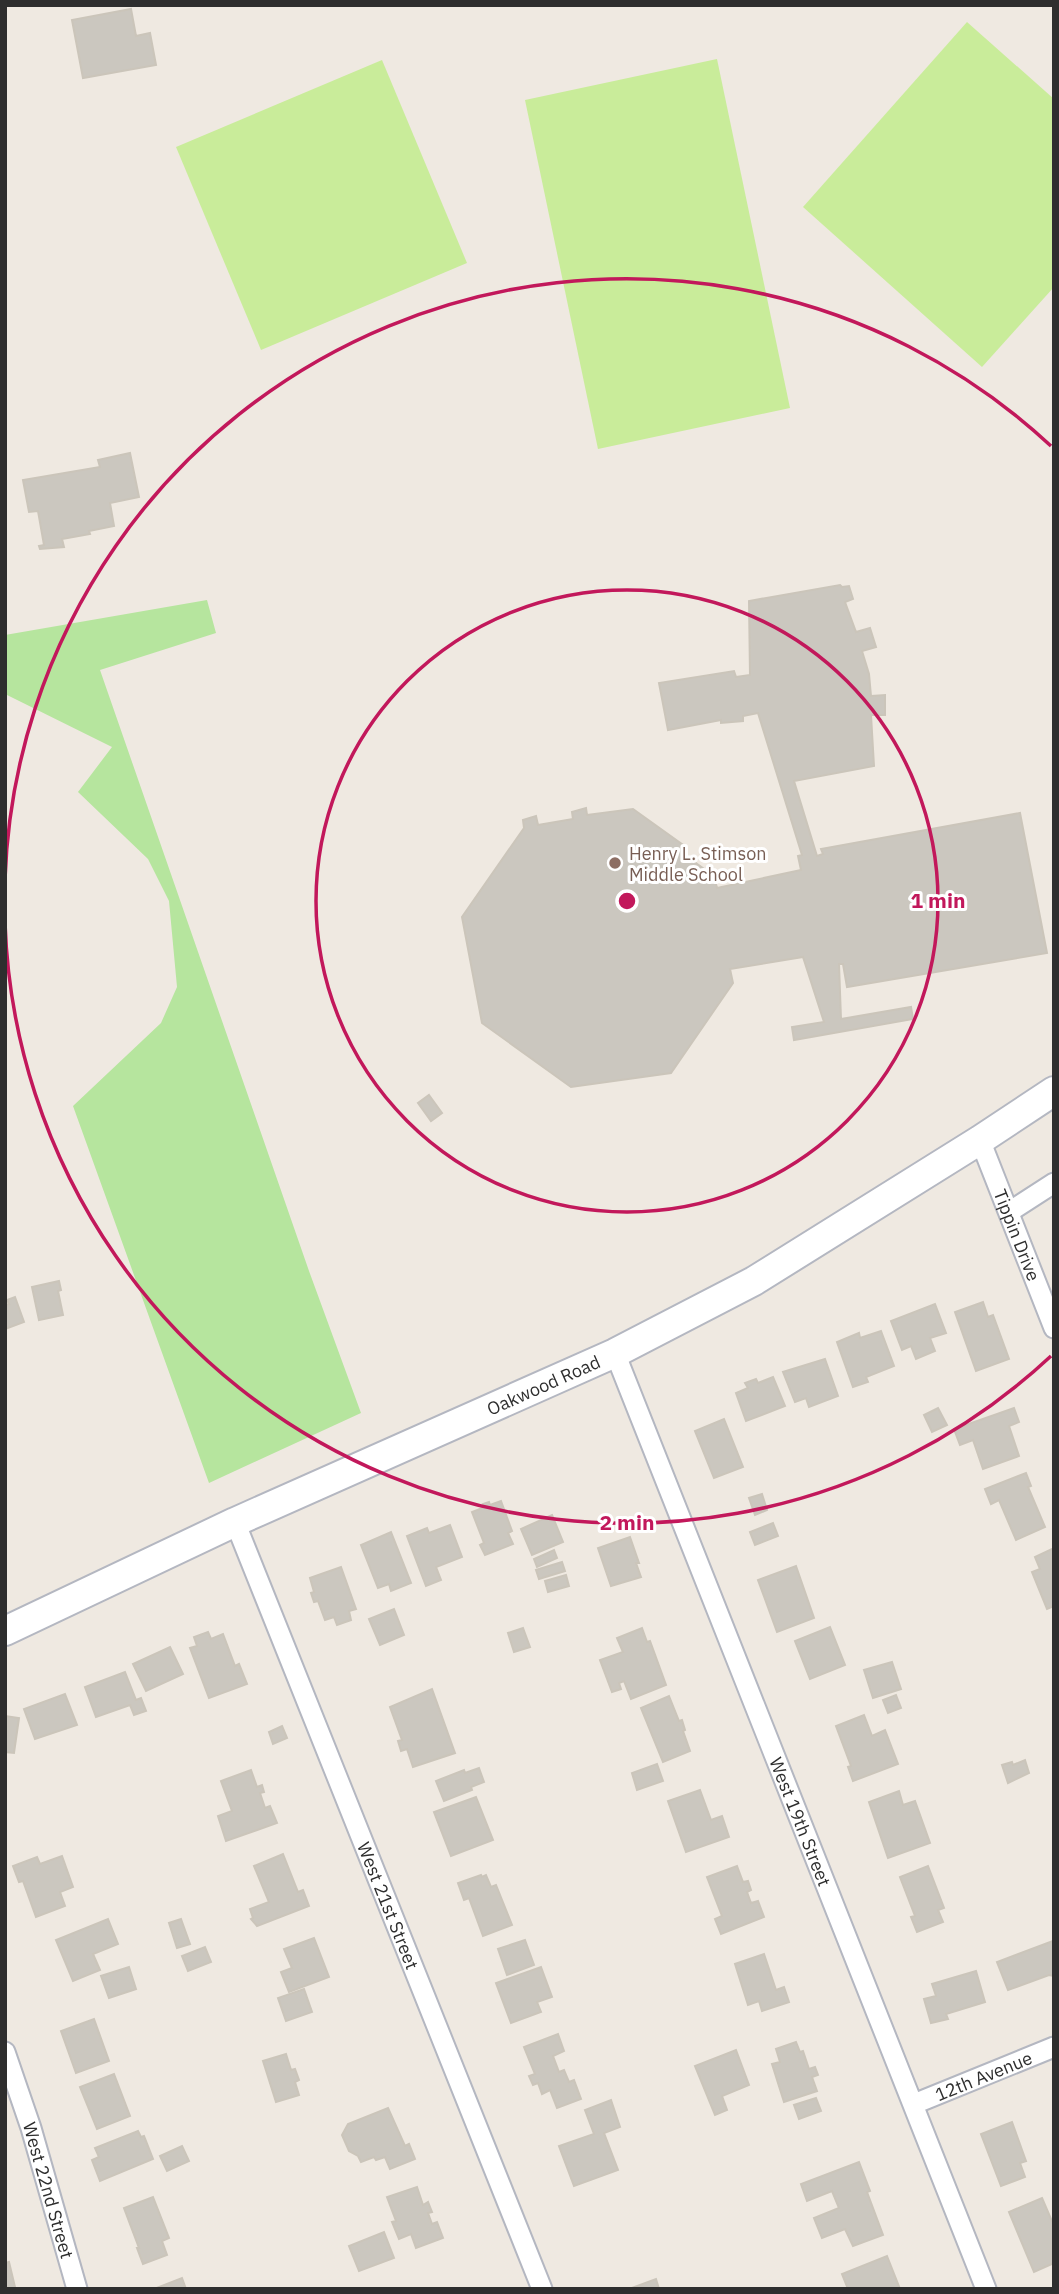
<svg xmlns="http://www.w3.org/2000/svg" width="1059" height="2294" font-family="'IBM Plex Sans',sans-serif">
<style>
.green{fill:#b6e59e}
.pitch{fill:#c9ec9a}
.building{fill:#cbc7bf;stroke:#cbc5ba;stroke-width:2}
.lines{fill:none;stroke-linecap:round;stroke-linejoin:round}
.street-casing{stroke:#b4b7c1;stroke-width:23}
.secondary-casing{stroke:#b4b7c1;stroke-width:32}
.street{stroke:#fff;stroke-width:19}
.secondary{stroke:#fff;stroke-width:28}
.ring{fill:none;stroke:#c2185b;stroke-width:3.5}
.education-dot{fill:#8d6e63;stroke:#fff;stroke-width:2.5}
.labels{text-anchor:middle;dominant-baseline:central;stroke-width:6;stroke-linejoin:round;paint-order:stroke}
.education-label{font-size:18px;fill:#785e54;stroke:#fff;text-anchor:start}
.street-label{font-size:18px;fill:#2e2e2e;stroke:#fff}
.centre{fill:#c2185b;stroke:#fff;stroke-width:3.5}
.ring-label{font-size:21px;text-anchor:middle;font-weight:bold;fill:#c2185b;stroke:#fff;stroke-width:6;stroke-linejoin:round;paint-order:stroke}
</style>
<rect width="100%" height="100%" fill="#efe9e1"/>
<!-- green -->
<polygon class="green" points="207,600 216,633 100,670 309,1271 361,1413 209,1483 73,1106 161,1023 177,987 169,901 148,859 78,792 112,747 5,694 5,635"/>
<!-- pitch -->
<g class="pitch">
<polygon points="967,22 1054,99 1054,287 982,367 803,207"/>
<polygon points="717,59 790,408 598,449 525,100"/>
<polygon points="382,60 467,263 261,350 176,147"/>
</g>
<!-- building -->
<g class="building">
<polygon points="131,9 136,36 150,33 156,65 83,78 72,20"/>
<polygon points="130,453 139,497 110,503 114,526 89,531 90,534 62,539 64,547 40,549 39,546 44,545 38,511 29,512 23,480 100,467 98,460"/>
<polygon points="840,585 842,587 849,586 853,599 845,602 856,632 870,628 876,647 862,651 869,674 871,696 885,695 885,715 871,715 874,766 794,781 817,856 823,854 821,849 1020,813 1047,953 847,987 843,964 839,964 841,1019 911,1007 913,1019 794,1040 792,1027 824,1022 803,957 730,969 733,983 671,1073 571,1087 482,1023 462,917 524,828 523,820 536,816 538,825 573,819 572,812 586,808 587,815 633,809 686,847 682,853 714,876 717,888 801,870 798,856 802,855 758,713 743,716 743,721 721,723 721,720 668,730 659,683 734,671 736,677 750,675 749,601"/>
<polygon points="429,1095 442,1113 431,1121 418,1103"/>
<polygon points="59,1281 61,1290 58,1291 63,1315 39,1320 32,1287"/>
<polygon points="15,1297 24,1322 5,1329 5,1305 9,1304 7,1300"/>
<polygon points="983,1302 988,1317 993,1315 1009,1359 976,1371 955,1312"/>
<polygon points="935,1304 946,1333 930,1338 935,1351 916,1359 911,1346 902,1350 891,1321"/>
<polygon points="881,1331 894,1366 866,1377 868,1382 853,1387 837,1342 859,1333 860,1338"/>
<polygon points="825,1359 838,1396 809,1407 806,1398 795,1402 783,1372"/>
<polygon points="773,1377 785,1406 746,1421 736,1393 748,1388 745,1383 756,1379 758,1383"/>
<polygon points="938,1408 947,1425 932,1432 924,1415"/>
<polygon points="1014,1408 1019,1422 1009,1426 1019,1456 983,1469 973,1440 960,1445 954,1429"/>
<polygon points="724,1419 743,1467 714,1478 695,1431"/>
<polygon points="1026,1473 1031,1486 1028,1487 1045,1527 1016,1540 999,1500 991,1504 985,1489"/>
<polygon points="762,1494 767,1510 755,1515 749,1498"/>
<polygon points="501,1501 512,1531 508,1533 513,1544 485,1555 480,1545 484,1543 472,1512 485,1507 483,1504 489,1502 490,1505"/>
<polygon points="552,1515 563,1542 532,1555 521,1529"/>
<polygon points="773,1523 778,1536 755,1545 750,1532"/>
<polygon points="450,1525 462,1557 436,1567 441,1580 426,1586 407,1536 427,1528 429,1533"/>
<polygon points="391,1532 411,1583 391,1591 389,1584 378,1588 361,1545"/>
<polygon points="630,1537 639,1563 636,1563 641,1577 611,1586 598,1548"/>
<polygon points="1054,1548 1054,1606 1047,1609 1032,1572 1040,1569 1035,1557"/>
<polygon points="554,1550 557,1558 537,1567 534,1559"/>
<polygon points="562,1562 565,1571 539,1579 536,1570"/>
<polygon points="796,1566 814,1618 777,1632 758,1580"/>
<polygon points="341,1567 356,1609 349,1611 351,1620 337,1625 334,1617 325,1620 318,1601 314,1602 311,1593 314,1592 310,1578"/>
<polygon points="566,1575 569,1586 548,1592 545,1581"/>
<polygon points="394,1609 404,1635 380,1645 369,1619"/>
<polygon points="830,1627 845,1665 810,1679 795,1641"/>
<polygon points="523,1628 530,1647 514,1652 508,1633"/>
<polygon points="642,1628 647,1642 650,1641 666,1685 631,1699 624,1681 619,1683 621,1689 612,1692 600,1660 623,1652 617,1638"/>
<polygon points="208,1632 211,1639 223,1634 235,1666 239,1664 247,1684 209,1698 190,1648 197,1646 194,1637"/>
<polygon points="170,1647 183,1674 146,1691 133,1664"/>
<polygon points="892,1662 901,1689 873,1698 864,1670"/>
<polygon points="125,1672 136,1700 141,1698 146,1711 134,1715 130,1705 96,1717 85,1687"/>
<polygon points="432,1689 455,1753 413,1767 407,1749 401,1751 398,1741 402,1740 390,1707"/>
<polygon points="65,1694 77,1725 35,1739 24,1709"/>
<polygon points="896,1695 901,1708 888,1713 883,1700"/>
<polygon points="669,1696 679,1721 682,1720 685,1730 683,1731 690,1751 663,1762 641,1708"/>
<polygon points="864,1715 872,1736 885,1730 898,1764 853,1781 848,1767 851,1766 836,1726"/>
<polygon points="5,1716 19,1718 14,1753 5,1752"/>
<polygon points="282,1726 287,1738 273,1744 269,1732"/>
<polygon points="1025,1760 1029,1773 1008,1783 1002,1765 1012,1762 1013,1765"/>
<polygon points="657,1764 663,1781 637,1790 632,1773"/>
<polygon points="479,1768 484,1782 471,1787 472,1790 444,1801 436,1781 464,1770 465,1773"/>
<polygon points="251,1770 257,1787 262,1785 264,1792 260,1793 265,1808 270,1806 277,1823 226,1841 218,1816 232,1811 221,1781"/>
<polygon points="700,1790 711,1820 722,1816 729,1837 686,1852 668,1801"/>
<polygon points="899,1791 903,1805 915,1801 930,1843 888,1858 869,1802"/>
<polygon points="476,1797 493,1840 451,1856 434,1812"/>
<polygon points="283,1854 298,1892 303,1890 309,1906 257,1926 251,1919 253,1918 250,1909 269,1902 254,1866"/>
<polygon points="62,1856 73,1887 60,1892 65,1906 36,1917 23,1881 19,1882 13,1866 37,1857 40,1864"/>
<polygon points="737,1866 743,1882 748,1881 751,1890 747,1892 751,1903 758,1901 764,1917 721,1934 715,1919 722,1916 707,1877"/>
<polygon points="928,1866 944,1908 938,1910 943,1922 917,1932 911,1917 915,1916 900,1877"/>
<polygon points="481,1875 482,1877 486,1875 491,1887 496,1885 512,1925 483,1936 469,1898 464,1900 458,1883"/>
<polygon points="108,1919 118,1944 93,1954 100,1970 73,1981 56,1940"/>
<polygon points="181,1919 190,1944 177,1948 169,1923"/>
<polygon points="314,1938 329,1977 289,1992 281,1972 292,1968 284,1949"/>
<polygon points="525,1940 534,1965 507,1975 498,1949"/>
<polygon points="1053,1941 1054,1976 1049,1975 1008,1990 997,1962"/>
<polygon points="205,1947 211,1962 188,1971 182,1956"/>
<polygon points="764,1954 776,1990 784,1987 789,2002 762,2011 759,2001 748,2005 735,1964"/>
<polygon points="129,1967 136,1989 109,1998 101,1976"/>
<polygon points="541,1967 552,1997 537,2002 541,2012 511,2023 496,1983"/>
<polygon points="976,1971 985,2002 946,2014 948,2019 931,2023 924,1999 936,1996 932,1984"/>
<polygon points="304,1989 312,2012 286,2021 278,1998"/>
<polygon points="94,2019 109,2061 76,2073 61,2031"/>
<polygon points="558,2034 564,2051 553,2056 559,2072 564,2070 569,2082 574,2080 581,2099 557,2108 550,2090 542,2094 538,2083 533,2085 529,2076 535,2074 524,2047"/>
<polygon points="796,2042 800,2052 803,2051 809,2069 815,2067 818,2075 812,2077 817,2091 784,2102 772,2064 780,2062 776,2049"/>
<polygon points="736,2050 749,2085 722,2096 727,2110 715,2115 695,2066"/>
<polygon points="286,2054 291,2070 295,2069 299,2080 295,2082 299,2095 276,2102 263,2061"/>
<polygon points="114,2074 130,2116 97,2129 80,2087"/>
<polygon points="816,2098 821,2111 799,2119 794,2105"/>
<polygon points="611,2100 620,2127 604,2133 618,2170 574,2186 559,2146 594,2134 585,2110"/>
<polygon points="388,2108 405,2146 409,2144 415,2159 390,2169 385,2157 376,2160 374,2157 361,2162 358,2156 349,2151 342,2135 348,2124"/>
<polygon points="1012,2122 1026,2161 1020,2163 1025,2177 1001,2186 981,2134"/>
<polygon points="138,2131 141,2137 144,2136 153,2159 100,2181 92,2160 99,2157 95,2148"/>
<polygon points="182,2146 189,2161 167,2171 160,2156"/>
<polygon points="859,2162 870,2191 867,2192 883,2235 853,2246 845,2229 822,2238 814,2218 839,2208 832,2191 807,2201 801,2184"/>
<polygon points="417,2187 423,2205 428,2202 432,2212 428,2213 432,2224 437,2222 443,2238 416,2248 411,2234 399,2239 392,2222 396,2221 387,2197"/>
<polygon points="153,2197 169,2238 162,2241 167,2255 143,2264 137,2248 139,2248 124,2208"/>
<polygon points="1042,2198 1054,2226 1054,2263 1034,2272 1009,2212"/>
<polygon points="384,2232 394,2258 359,2271 349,2246"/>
<polygon points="887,2256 900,2289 848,2289 842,2274"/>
<polygon points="9,2262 15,2287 15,2289 5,2289 5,2263"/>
<polygon points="182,2278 186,2289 154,2289"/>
<polygon points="656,2279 659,2289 629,2289"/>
</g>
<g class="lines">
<!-- street casing -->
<g class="street-casing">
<g id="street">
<path id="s1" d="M980,1140L1054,1328"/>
<polyline points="1009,1212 1054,1183"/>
<path id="s2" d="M615,1353L986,2289"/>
<path id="s3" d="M235,1522L542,2289"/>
<path id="s4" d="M5,2052L31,2128L77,2289"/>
<path id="s5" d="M914,2104L1054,2047"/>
</g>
</g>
<!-- secondary casing -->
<g class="secondary-casing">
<g id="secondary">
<path id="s6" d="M5,1631L235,1522L615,1353L754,1281L980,1140L1054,1091"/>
</g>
</g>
<!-- street -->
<use href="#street" class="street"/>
<!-- secondary -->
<use href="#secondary" class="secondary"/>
</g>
<!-- distance rings -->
<g class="ring">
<circle cx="627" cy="901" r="311"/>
<path d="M1051 1356A622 622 0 0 1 5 923M5 879A622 622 0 0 1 1051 446"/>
</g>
<!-- markers -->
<circle class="education-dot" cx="615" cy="863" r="7"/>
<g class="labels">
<!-- education labels -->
<g class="education-label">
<text x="629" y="853">Henry L. Stimson<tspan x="629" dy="21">Middle School</tspan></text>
</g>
<!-- street labels -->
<g class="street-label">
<text stroke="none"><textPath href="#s1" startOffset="102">Tippin Drive</textPath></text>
<text stroke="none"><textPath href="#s6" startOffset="592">Oakwood Road</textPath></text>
<text stroke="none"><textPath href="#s2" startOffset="504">West 19th Street</textPath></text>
<text stroke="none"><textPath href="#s3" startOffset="413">West 21st Street</textPath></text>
<text stroke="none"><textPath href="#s5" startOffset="75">12th Avenue</textPath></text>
<text stroke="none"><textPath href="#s4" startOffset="145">West 22nd Street</textPath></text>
</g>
</g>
<circle cx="627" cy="901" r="10" class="centre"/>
<g class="ring-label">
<text x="938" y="908">1 min</text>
<text x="627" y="1530">2 min</text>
</g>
<!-- border -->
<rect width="1059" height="2294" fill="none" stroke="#2e2e2e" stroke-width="14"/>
</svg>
